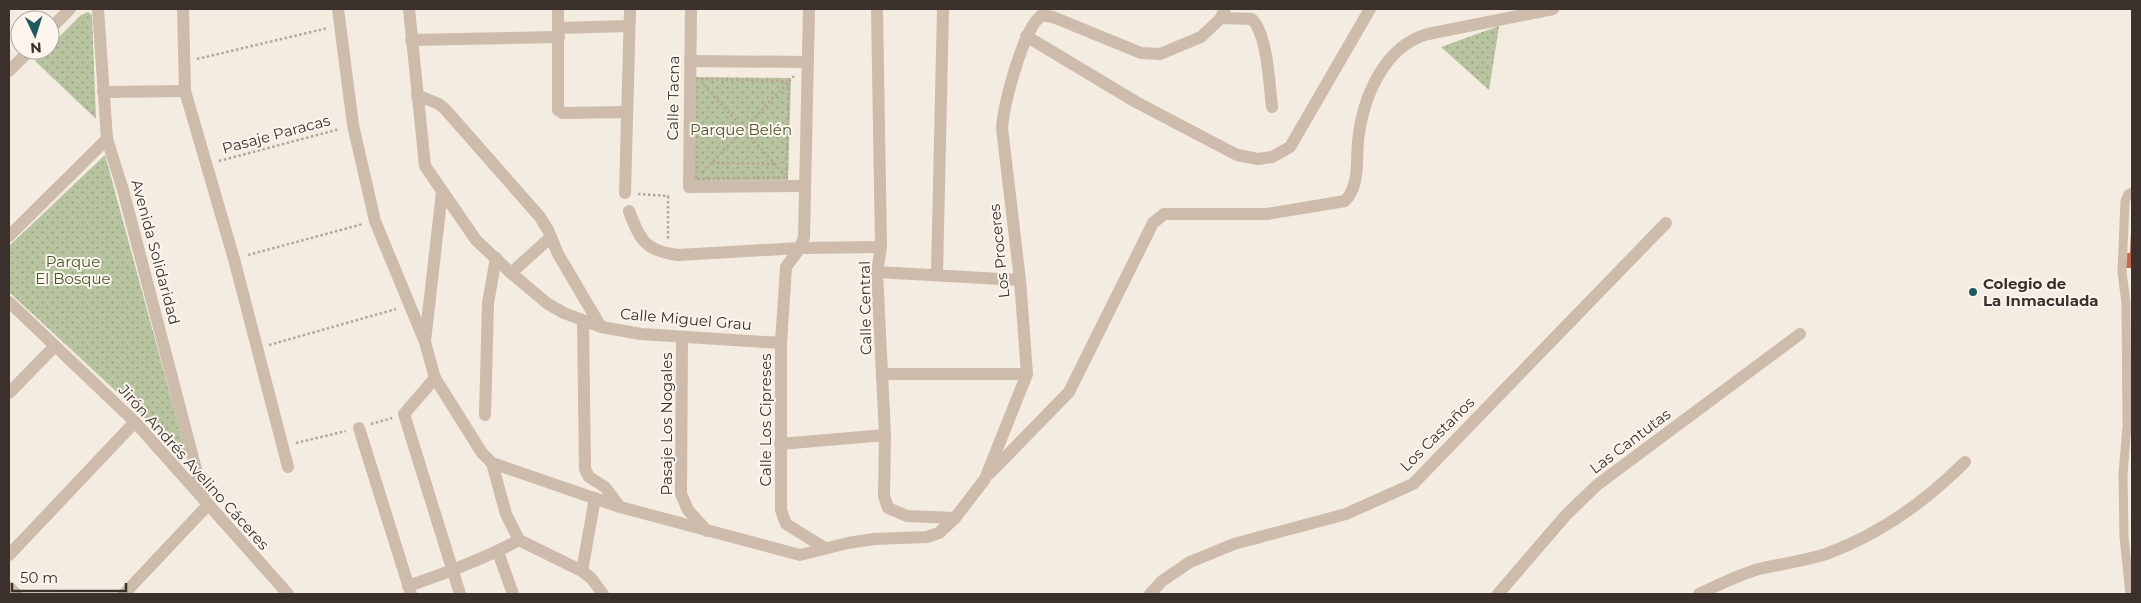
<svg xmlns="http://www.w3.org/2000/svg" width="2141" height="603" font-family="Montserrat,sans-serif">
<style>
.park{fill:url(#park-dots)}
.building{fill:#c8694b}
.lines{fill:none;stroke-linecap:round;stroke-linejoin:round}
.path{stroke:#b9a596;stroke-width:2.5;stroke-dasharray:2.5 2.5;stroke-linecap:butt}
.service{stroke:#cdbbac;stroke-width:9}
.minor{stroke:#cdbbac;stroke-width:12}
.poi-dot{fill:#1f5a5e;stroke:#fbf5ee;stroke-width:2}
.labels{text-anchor:middle;dominant-baseline:central;stroke-width:4;stroke-linejoin:round;paint-order:stroke}
.street-label{font-size:15px;fill:#3b302b;stroke:#fbf5ee}
.park-label{font-size:15px;fill:#4a5a2e;stroke:#fbf5ee}
.poi-label{font-size:15px;font-weight:bold;fill:#3b302b;stroke:#fbf5ee;text-anchor:start}
</style>
<defs>
<pattern id="park-dots" width="8" height="8" patternUnits="userSpaceOnUse" patternTransform="scale(1.25)"><rect width="8" height="8" fill="#b8c4a0"/><path d="M2 2h.1M6 6h.1" fill="none" stroke="#97a083" stroke-width="1.8" stroke-linecap="round"/></pattern>
</defs>
<rect width="100%" height="100%" fill="#f4ebe1"/>
<!-- park -->
<g class="park">
<polygon points="88,12 92,15 96,119 35,61 46,50 50,50 50,46 81,15"/>
<polygon points="1499,26 1499,27 1489,90 1441,47"/>
<polygon points="693,77 791,78 788,180 694,181"/>
<polygon points="105,155 187,457 9,292 9,246"/>
</g>
<!-- building -->
<polygon class="building" points="2131,233 2132,268 2125,268 2126,253 2130,253"/>
<g class="lines">
<!-- path -->
<g class="path">
<polyline points="197,59 328,28"/>
<polygon points="696,79 789,81 786,177 696,179"/>
<polyline points="704,85 782,172"/>
<polyline points="219,161 340,129"/>
<polyline points="712,163 775,164"/>
<polyline points="703,172 794,76"/>
<polyline points="638,194 668,196 668,239 670,239"/>
<polyline points="248,255 363,224"/>
<polyline points="269,345 396,309"/>
<polyline points="371,424 392,418"/>
<polyline points="296,443 346,431"/>
</g>
<!-- service -->
<polyline class="service" points="2130,594 2124,537 2123,474 2127,426 2126,303 2122,272 2125,201 2128,194 2132,192"/>
<!-- minor -->
<g class="minor">
<polyline points="98,9 107,139 123,190 204,500"/>
<polyline points="183,9 185,91 234,259 288,467"/>
<polyline points="338,9 353,125 375,221 425,342 435,378 404,414 460,594"/>
<polyline points="409,9 425,166 476,240 511,273 548,304 564,313 601,327 641,334 781,343"/>
<polyline points="558,9 558,110 563,113 627,112"/>
<polyline points="691,9 689,187 804,186"/>
<polyline points="809,9 804,237 800,248 786,267 781,343 781,510 786,524 825,548"/>
<polyline points="877,9 881,247 877,272 885,435 884,496 888,508 907,516 955,518"/>
<path d="M1221,18L1252,19C1268,36 1269,84 1272,107"/>
<polyline points="559,28 629,26"/>
<polyline points="50,29 70,9"/>
<polyline points="1026,36 1136,102 1237,155 1258,159 1272,157 1290,147 1370,9"/>
<polyline points="411,40 559,37"/>
<polyline points="690,61 807,62"/>
<polyline points="9,71 30,50"/>
<polyline points="103,92 185,91"/>
<polyline points="417,95 439,104 445,109 540,217 548,230 558,254 601,327"/>
<polyline points="625,193 630,9"/>
<path d="M629,211C640,240 645,251 678,255L800,248L881,247"/>
<polyline points="9,236 107,139"/>
<polyline points="877,272 1020,280"/>
<polyline points="511,273 551,237"/>
<polyline points="937,274 943,9"/>
<polyline points="9,302 135,422 288,594"/>
<polyline points="583,321 585,469 589,477 605,487 620,507"/>
<polyline points="682,337 681,494 688,510 707,531"/>
<polyline points="425,341 442,192"/>
<polyline points="882,374 1027,374"/>
<path d="M435,378L482,453L492,463L620,507L800,555L848,543L874,539L927,537L939,533L955,518L985,479L1027,374L1020,280L1002,128C1004,104 1023,28 1042,15L1053,17L1141,53L1160,54L1201,37L1221,18L1225,9"/>
<polyline points="9,393 55,346"/>
<polyline points="485,415 488,303 496,258"/>
<polyline points="359,428 411,594"/>
<polyline points="780,444 885,435"/>
<polyline points="492,463 506,514 519,540 582,571 591,578 603,594"/>
<path d="M990,473L1069,392L1153,223L1164,214H1267L1345,201C1360,185 1356,162 1358,142C1362,100 1383,46 1428,34L1553,9"/>
<polyline points="498,552 513,594"/>
<polyline points="9,555 135,422"/>
<polyline points="582,571 595,498"/>
<path d="M408,586C446,573 484,559 519,540"/>
<polyline points="9,587 16,594"/>
<polyline points="124,594 208,505"/>
<polyline points="1150,594 1162,581 1190,562 1234,544 1346,514 1413,484 1666,223"/>
<polyline points="1498,594 1566,515 1597,485 1800,334"/>
<path d="M1699,594C1718,585 1738,575 1759,569C1781,564 1804,561 1826,554C1878,535 1926,501 1965,462"/>
</g>
</g>
<!-- markers -->
<circle class="poi-dot" cx="1973" cy="292" r="5"/>
<g class="labels">
<!-- street labels -->
<g class="street-label">
<text transform="translate(673 98) rotate(-89)">Calle Tacna</text>
<text transform="translate(276 134) rotate(-15)">Pasaje Paracas</text>
<text transform="translate(999 251) rotate(-96)">Los Proceres</text>
<text transform="translate(156 252) rotate(75)">Avenida Solidaridad</text>
<text transform="translate(865 308) rotate(-91)">Calle Central</text>
<text transform="translate(686 319) rotate(5)">Calle Miguel Grau</text>
<text transform="translate(765 420) rotate(-90)">Calle Los Cipreses</text>
<text transform="translate(666 424) rotate(-90)">Pasaje Los Nogales</text>
<text transform="translate(1437 434) rotate(-45)">Los Castaños</text>
<text transform="translate(1630 441) rotate(-37)">Las Cantutas</text>
<text transform="translate(194 467) rotate(48)">Jirón Andrés Avelino Cáceres</text>
</g>
<!-- park labels -->
<g class="park-label">
<text x="741" y="129">Parque Belén</text>
<text x="73" y="261">Parque<tspan x="73" dy="17">El Bosque</tspan></text>
</g>
<!-- poi labels -->
<g class="poi-label">
<text x="1983" y="283">Colegio de<tspan x="1983" dy="17">La Inmaculada</tspan></text>
</g>
</g>
<!-- border -->
<rect width="2141" height="603" fill="none" stroke="#3b302b" stroke-width="20"/>
<!-- north arrow -->
<g transform="translate(35 35) rotate(176)"><circle r="24" fill="#fbf5ee" stroke="#aea6a0"/>
<path d="M0-4L9 19L0 12L-9 19Z" fill="#1f5a5e"/>
<text y="-8" font-size="14" font-weight="bold" text-anchor="middle" fill="#3b302b">N</text>
</g>
<!-- scale -->
<path d="M12 583v8h114v-8" fill="none" stroke="#3b302b" stroke-width="2.5"/>
<text x="20" y="583" font-size="15" fill="#3b302b" stroke="#fbf5ee" stroke-width="4" paint-order="stroke">50 m</text>
</svg>
